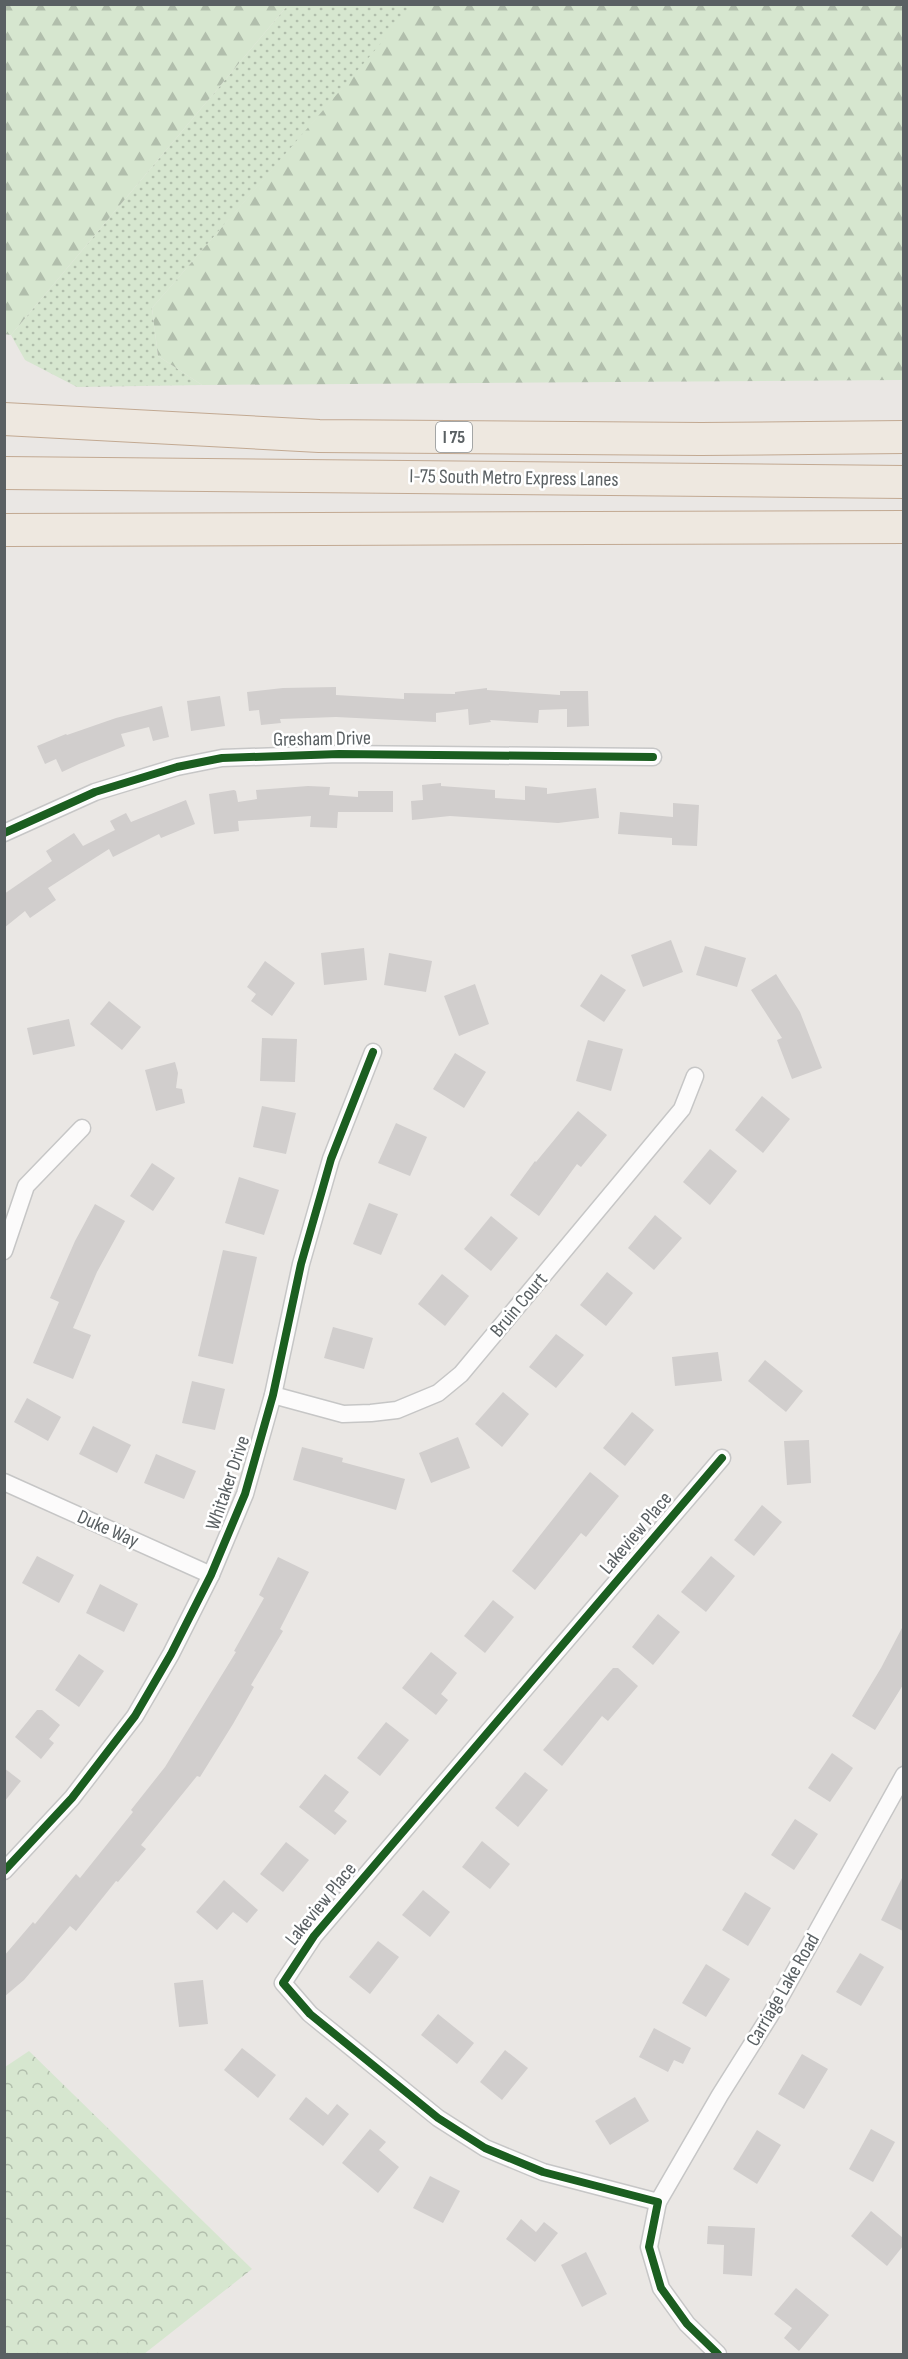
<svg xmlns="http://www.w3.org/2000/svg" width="908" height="2359" font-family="'Sofia Sans Condensed',sans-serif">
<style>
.grass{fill:url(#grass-dots)}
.forest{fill:url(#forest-firs)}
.park{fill:url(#park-crowns)}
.building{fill:#d1cecd}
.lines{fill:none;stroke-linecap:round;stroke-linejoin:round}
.minor-casing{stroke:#c6c6c6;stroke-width:19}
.motorway-casing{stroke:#c2a992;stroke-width:34}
.minor{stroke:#fcfbfb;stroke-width:16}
.motorway{stroke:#eee8e0;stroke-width:32}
.cycleway-casing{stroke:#fff;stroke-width:11}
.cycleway{stroke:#1b5e20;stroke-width:8}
.labels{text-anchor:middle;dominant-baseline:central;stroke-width:5;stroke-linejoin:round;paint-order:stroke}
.shield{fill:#fff;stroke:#8c9092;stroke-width:1.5}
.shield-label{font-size:18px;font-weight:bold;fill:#5a6063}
.street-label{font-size:20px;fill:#5a6063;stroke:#fff}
</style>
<defs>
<pattern id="grass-dots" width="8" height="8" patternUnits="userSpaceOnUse" patternTransform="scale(1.5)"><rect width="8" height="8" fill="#d6e6cf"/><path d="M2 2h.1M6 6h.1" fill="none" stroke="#b1beac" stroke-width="1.8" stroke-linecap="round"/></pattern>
<pattern id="forest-firs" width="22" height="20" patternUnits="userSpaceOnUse" patternTransform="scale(1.5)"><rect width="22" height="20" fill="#d6e6cf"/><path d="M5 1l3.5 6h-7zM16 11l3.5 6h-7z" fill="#b1beac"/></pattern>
<pattern id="park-crowns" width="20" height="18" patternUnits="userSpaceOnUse" patternTransform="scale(1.5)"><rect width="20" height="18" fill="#d6e6cf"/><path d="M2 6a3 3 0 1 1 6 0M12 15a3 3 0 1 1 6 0" fill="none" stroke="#b1beac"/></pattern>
</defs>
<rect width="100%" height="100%" fill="#eae7e4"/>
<!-- grass -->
<polygon class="grass" points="288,5 415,5 152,308 158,356 202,385 77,387 25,360 11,335"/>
<!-- forest -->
<g class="forest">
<polygon points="5,4 288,5 11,335 4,334"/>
<polygon points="415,4 903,5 903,380 202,385 158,356 152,308"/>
</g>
<!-- park -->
<polygon class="park" points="29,2051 252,2269 144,2354 5,2354 5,2067"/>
<!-- building -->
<g class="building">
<polygon points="336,687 336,695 404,699 404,693 455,694 455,692 487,688 487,690 560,695 560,691 588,691 589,726 567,727 567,709 539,710 538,723 490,720 491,722 469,725 468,709 436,713 436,722 336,717 280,719 281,723 261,725 259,710 249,711 247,692 283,688"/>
<polygon points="220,696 225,726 191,731 187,701"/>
<polygon points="162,706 169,737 153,741 149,727 121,734 125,746 79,764 62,772 56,759 45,764 37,746 66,734 67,735 116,718"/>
<polygon points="441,783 441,786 495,790 495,798 525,800 525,786 547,788 547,794 596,788 599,818 558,823 450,816 412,820 411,801 423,800 422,785"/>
<polygon points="308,786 330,787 329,795 358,797 358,791 393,791 393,812 338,812 337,828 310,827 311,816 238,821 239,831 214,834 209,794 234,790 236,791 238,802 257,799 256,790"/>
<polygon points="186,800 195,824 161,838 159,834 113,857 109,849 48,888 56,900 30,918 25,911 4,928 4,894 52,861 46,851 74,833 83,846 115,830 110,821 126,813 131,822"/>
<polygon points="673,803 699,805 697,846 672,845 672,838 618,834 620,812 673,817"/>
<polygon points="671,940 683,972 643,987 631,955"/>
<polygon points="705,946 746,958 737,987 696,975"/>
<polygon points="364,948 367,980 324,985 321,953"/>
<polygon points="389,953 432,961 426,992 384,985"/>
<polygon points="265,961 295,983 272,1016 251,1001 256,994 247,987"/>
<polygon points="601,974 626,990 604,1022 580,1006"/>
<polygon points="776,974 800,1012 822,1068 792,1079 777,1040 782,1038 751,990"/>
<polygon points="475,984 489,1024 459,1036 444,996"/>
<polygon points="109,1001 141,1027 122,1050 90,1024"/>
<polygon points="69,1019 75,1046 33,1055 27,1028"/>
<polygon points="262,1038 297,1039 295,1082 260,1081"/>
<polygon points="588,1040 623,1049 611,1091 576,1081"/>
<polygon points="455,1053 486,1072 464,1108 433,1089"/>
<polygon points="175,1062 178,1073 176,1088 182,1089 185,1103 156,1111 145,1070"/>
<polygon points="762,1096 790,1119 763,1153 735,1130"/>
<polygon points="262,1106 296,1113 286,1154 253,1147"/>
<polygon points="578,1111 607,1135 581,1167 577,1164 539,1216 510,1195 535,1161 536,1162"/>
<polygon points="396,1123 427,1137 410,1176 378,1163"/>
<polygon points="710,1149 737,1171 710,1205 683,1182"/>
<polygon points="152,1163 175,1178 153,1211 130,1196"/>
<polygon points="239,1177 279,1190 264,1235 225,1223"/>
<polygon points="369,1203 398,1214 381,1255 353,1244"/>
<polygon points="95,1204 125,1221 97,1272 73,1328 91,1335 73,1379 33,1363 59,1302 50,1298 75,1241"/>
<polygon points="655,1215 682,1238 654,1270 628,1248"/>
<polygon points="491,1216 518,1238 491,1271 464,1249"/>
<polygon points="223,1250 257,1257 233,1364 198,1356"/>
<polygon points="607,1272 633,1293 606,1326 580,1305"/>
<polygon points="442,1274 469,1296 445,1326 418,1304"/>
<polygon points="333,1327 373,1338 364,1369 324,1358"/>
<polygon points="556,1334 584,1355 556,1388 529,1367"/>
<polygon points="718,1352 722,1381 675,1386 672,1357"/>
<polygon points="765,1360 803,1391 786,1412 748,1381"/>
<polygon points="192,1381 225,1389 215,1430 182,1423"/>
<polygon points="503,1392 529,1414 502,1447 475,1424"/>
<polygon points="27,1398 61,1417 48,1441 14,1422"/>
<polygon points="632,1412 654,1430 625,1466 603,1448"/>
<polygon points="93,1426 131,1445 117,1473 79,1454"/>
<polygon points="458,1437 470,1468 431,1483 419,1453"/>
<polygon points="809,1440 811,1483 787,1485 784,1441"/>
<polygon points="302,1447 343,1458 342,1462 405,1479 396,1510 293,1480"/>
<polygon points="156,1454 196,1471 184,1499 144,1483"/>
<polygon points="590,1472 619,1496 586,1537 581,1533 535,1590 512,1571"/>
<polygon points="762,1505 782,1522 754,1556 734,1540"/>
<polygon points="37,1556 74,1575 59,1603 22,1583"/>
<polygon points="711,1556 735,1576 706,1612 681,1592"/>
<polygon points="278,1557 309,1572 280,1629 283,1631 251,1685 254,1687 233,1724 200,1777 197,1776 141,1845 146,1849 118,1882 116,1881 76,1931 70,1926 24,1980 4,1997 4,1956 33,1922 35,1924 76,1874 80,1878 133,1812 131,1810 165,1767 236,1652 234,1651 264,1598 259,1595"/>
<polygon points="100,1584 138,1604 124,1632 86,1613"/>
<polygon points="493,1600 514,1617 485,1653 464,1636"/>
<polygon points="658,1614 680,1632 653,1665 632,1647"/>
<polygon points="903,1626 903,1685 875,1730 852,1716 881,1668"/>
<polygon points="431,1652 457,1673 441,1694 448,1700 436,1715 402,1688"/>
<polygon points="79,1654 104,1671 79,1707 55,1690"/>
<polygon points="613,1668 618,1668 638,1686 608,1721 602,1716 562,1766 543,1750"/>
<polygon points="37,1710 42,1710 60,1725 49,1739 54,1743 41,1759 15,1737"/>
<polygon points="386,1722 409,1740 380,1776 357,1758"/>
<polygon points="832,1753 853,1768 830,1802 808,1788"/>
<polygon points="4,1768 21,1781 4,1802"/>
<polygon points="525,1772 548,1790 518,1827 495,1808"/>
<polygon points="325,1774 349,1792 334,1811 347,1821 335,1835 299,1807"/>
<polygon points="795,1819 818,1834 794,1870 771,1855"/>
<polygon points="482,1841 510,1864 490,1889 462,1867"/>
<polygon points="286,1842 309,1860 283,1892 260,1874"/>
<polygon points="903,1876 903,1931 881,1920"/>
<polygon points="224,1880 258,1910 247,1923 233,1912 217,1930 196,1912"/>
<polygon points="423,1890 450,1912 430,1937 402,1915"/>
<polygon points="745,1892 771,1908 748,1946 722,1930"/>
<polygon points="378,1941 399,1957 370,1994 349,1977"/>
<polygon points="860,1953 884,1967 861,2006 836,1992"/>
<polygon points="706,1964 730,1979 706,2017 682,2003"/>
<polygon points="203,1980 208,2024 179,2027 174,1983"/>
<polygon points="438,2014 474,2043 457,2064 421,2035"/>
<polygon points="654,2028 691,2048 683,2064 674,2060 668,2072 639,2057"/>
<polygon points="242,2048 276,2075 258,2098 224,2070"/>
<polygon points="505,2050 528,2068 502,2100 480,2082"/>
<polygon points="802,2054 828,2069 804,2109 778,2094"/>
<polygon points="306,2097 328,2115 337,2104 349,2114 323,2146 289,2119"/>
<polygon points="635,2097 649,2121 610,2145 595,2121"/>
<polygon points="370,2129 386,2142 379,2150 399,2167 378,2193 342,2163"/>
<polygon points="871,2129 895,2142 873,2182 849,2169"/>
<polygon points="757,2130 781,2145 757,2184 733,2169"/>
<polygon points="430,2176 460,2191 443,2223 413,2208"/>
<polygon points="871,2211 903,2238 903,2246 887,2266 851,2236"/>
<polygon points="521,2219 536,2232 544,2222 558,2233 535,2262 506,2239"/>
<polygon points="708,2226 755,2228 752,2276 723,2274 724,2245 707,2244"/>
<polygon points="586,2252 607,2294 582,2307 561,2265"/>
<polygon points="796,2288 829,2315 799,2351 784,2338 792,2328 774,2314"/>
</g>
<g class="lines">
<!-- minor casing -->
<g class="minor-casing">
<g id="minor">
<polyline points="4,833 95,792 177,767 222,758 339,754 653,757"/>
<polyline points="4,1251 26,1186 82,1128"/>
<polyline points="273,1395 343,1414 371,1413 397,1410 438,1393 461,1374 682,1109 695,1076"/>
<polyline points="4,1482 211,1575"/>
<polyline points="4,1871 72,1798 135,1716 171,1654 211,1575 245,1494 273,1395 301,1264 331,1159 373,1052"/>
<polyline points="658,2202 720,2095 771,2014 904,1775"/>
<polyline points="718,2354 687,2324 661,2288 649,2247 658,2202 543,2172 485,2148 438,2118 310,2014 283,1983 314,1936 722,1458"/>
</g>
</g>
<!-- motorway casing -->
<g class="motorway-casing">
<g id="motorway">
<polyline points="4,419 319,436 701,439 904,437"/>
<polyline points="4,473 904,482"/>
<polyline points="4,530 904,527"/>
</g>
</g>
<!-- minor -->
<use href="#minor" class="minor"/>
<!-- motorway -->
<use href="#motorway" class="motorway"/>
<!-- cycleway casing -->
<g class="cycleway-casing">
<g id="cycleway">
<polyline points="4,833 95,792 177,767 222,758 339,754 653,757"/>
<polyline points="4,1871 72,1798 135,1716 171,1654 211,1575 245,1494 273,1395 301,1264 331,1159 373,1052"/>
<polyline points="718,2354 687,2324 661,2288 649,2247 658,2202 543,2172 485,2148 438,2118 310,2014 283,1983 314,1936 722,1458"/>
</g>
</g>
<!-- cycleway -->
<use href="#cycleway" class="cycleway"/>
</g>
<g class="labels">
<!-- shield labels -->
<rect class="shield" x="436" y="422" width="36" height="30" rx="4.5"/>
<g class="shield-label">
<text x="454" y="437">I 75</text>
</g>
<!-- street labels -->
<g class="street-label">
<text transform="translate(514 478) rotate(1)">I-75 South Metro Express Lanes</text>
<text transform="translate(322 739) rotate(-1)">Gresham Drive</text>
<text transform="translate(519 1305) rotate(-50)">Bruin Court</text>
<text transform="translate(228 1483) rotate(-71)">Whitaker Drive</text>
<text transform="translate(108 1529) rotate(24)">Duke Way</text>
<text transform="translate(636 1533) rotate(-50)">Lakeview Place</text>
<text transform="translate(321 1904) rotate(-51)">Lakeview Place</text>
<text transform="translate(783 1990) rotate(-60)">Carriage Lake Road</text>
</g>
</g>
<!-- border -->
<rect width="908" height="2359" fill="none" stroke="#5a6063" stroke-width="12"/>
</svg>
